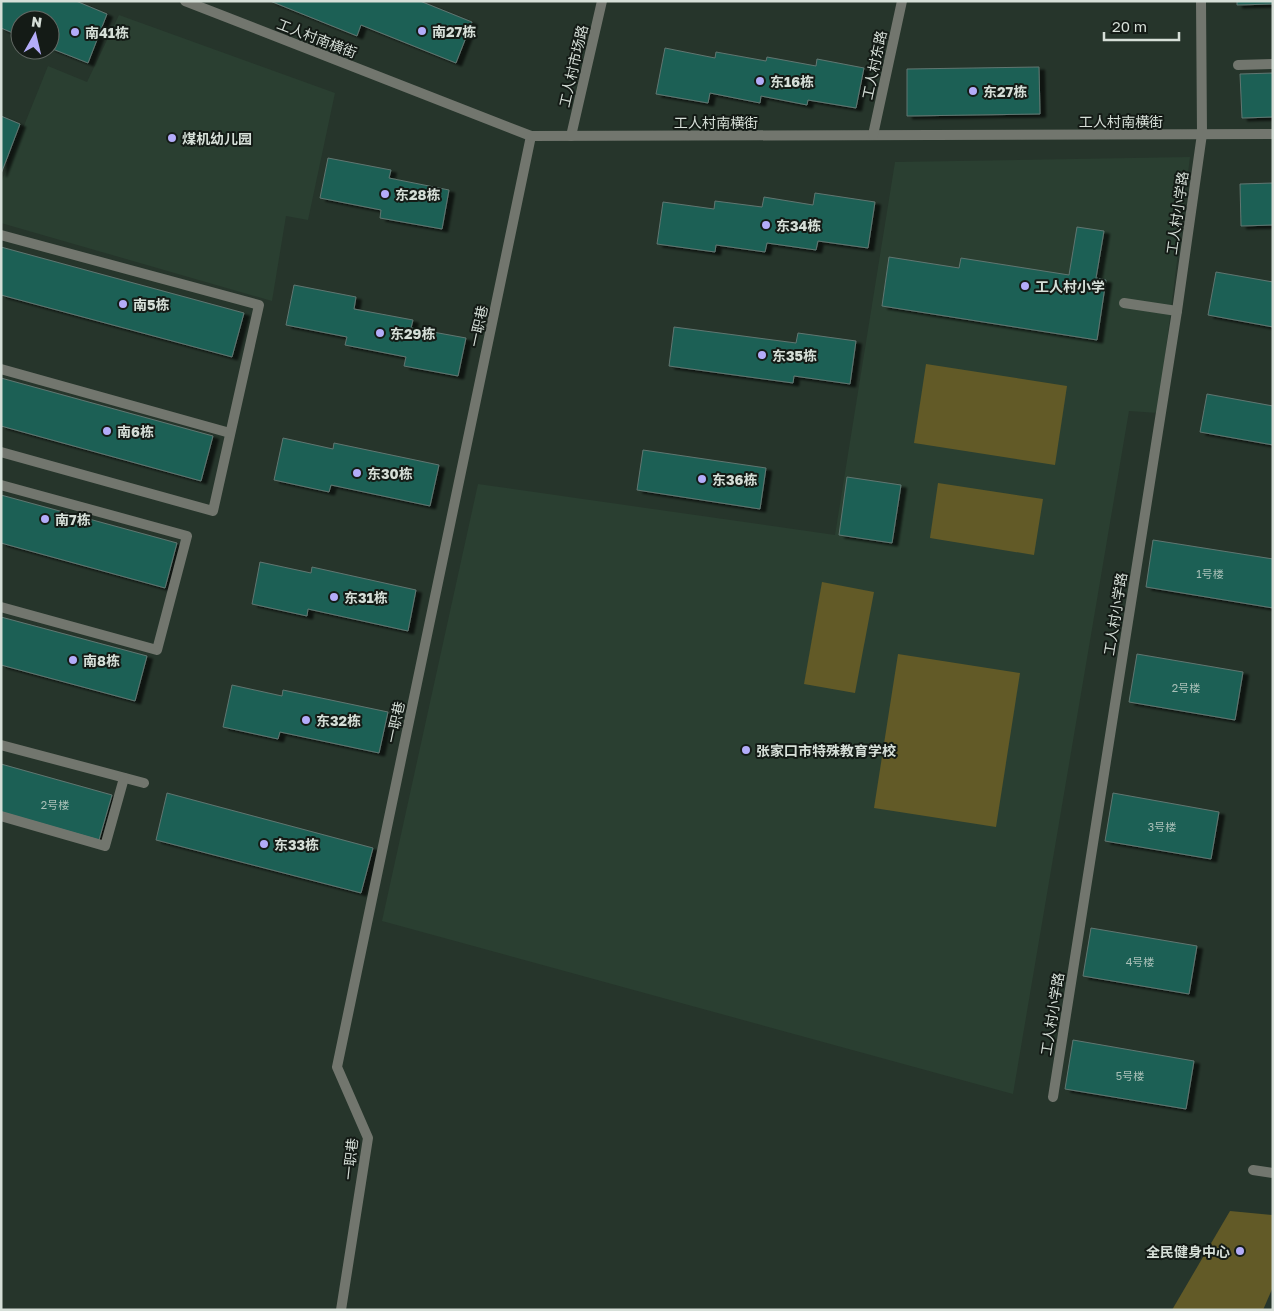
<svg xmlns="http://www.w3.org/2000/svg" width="1274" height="1311" font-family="'Golos Text','Noto Sans SC',sans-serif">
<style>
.built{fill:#2a3f31}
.green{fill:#625a27}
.building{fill:#1e6055;stroke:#607671;filter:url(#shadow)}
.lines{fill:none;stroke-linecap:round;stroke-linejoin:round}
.service{stroke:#72766e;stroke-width:10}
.minor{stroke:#72766e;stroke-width:10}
.tertiary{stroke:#72766e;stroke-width:10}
.poi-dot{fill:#b3acf9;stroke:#141b16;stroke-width:2}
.labels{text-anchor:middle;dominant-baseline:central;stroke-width:4;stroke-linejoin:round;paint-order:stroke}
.number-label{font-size:11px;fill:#a8bfb7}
.poi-label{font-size:14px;font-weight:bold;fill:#d6dfd8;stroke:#141b16;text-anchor:start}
.street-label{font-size:14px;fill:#d6dfd8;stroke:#141b16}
</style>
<defs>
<filter id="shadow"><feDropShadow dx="5.5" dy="3" stdDeviation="1" flood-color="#0009"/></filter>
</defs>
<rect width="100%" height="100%" fill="#26352b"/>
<!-- built -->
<g class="built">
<polygon points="119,15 335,93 308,220 286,216 272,301 1,223 1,183 48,66 87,82"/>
<polygon points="1190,157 1158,413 1129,411 1013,1094 382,921 478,484 835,535 895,162"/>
</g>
<!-- green -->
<g class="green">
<polygon points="926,364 1067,386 1055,465 914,443"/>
<polygon points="938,483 1043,499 1034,555 930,538"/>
<polygon points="822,582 874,592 855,693 804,684"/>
<polygon points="898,654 1020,673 996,827 874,808"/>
<polygon points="1230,1211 1273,1215 1273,1287 1263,1310 1172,1310"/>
</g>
<!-- building -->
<g class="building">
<polygon points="1,1 76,1 107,14 88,63 50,48 50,20 20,20 20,36 1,28"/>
<polygon points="270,1 420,1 472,22 456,63 361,25 357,36"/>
<polygon points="1237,1 1273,1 1273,4 1237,5"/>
<polygon points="665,48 715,58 716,52 766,61 767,57 816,66 817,59 864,68 856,108 808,100 807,105 761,96 760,103 710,93 708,103 656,94"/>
<polygon points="1039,67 1040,114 907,116 907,69"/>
<polygon points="1273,73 1273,117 1242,118 1240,74"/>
<polygon points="1,116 20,124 1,174"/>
<polygon points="328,158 391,170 389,178 449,190 442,229 380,218 381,210 320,198"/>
<polygon points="1273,183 1273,225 1241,226 1240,184"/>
<polygon points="815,193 875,202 868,248 818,241 816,250 767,243 765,252 716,245 715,252 657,244 663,202 714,209 715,201 762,207 764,197 813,205"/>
<polygon points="1077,227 1104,231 1096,278 1106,280 1097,340 882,306 889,257 959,268 961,258 1069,275"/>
<polygon points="1,247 244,313 232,357 1,295"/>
<polygon points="1216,272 1273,282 1273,327 1208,315"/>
<polygon points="294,285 356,297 354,309 413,320 411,328 466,338 458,376 404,366 406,357 345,345 347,337 286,325"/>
<polygon points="674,327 796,343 798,333 856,341 850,384 794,376 793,383 669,366"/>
<polygon points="1,378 213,436 201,481 1,426"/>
<polygon points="1207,394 1273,406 1273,445 1200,432"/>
<polygon points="283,438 333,449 334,443 439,465 430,506 331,485 329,492 274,480"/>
<polygon points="643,450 766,468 760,509 637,490"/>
<polygon points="847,477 901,485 892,543 839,535"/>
<polygon points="1,495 177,543 165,588 1,543"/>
<polygon points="1153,540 1273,559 1273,608 1146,587"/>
<polygon points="260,562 311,573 312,567 416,590 408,631 308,609 307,616 252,604"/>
<polygon points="1,617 147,656 135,701 1,665"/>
<polygon points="1137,654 1243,672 1235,720 1129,702"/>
<polygon points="232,685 282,696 283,690 388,712 379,753 280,732 278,739 223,727"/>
<polygon points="1,764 112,795 99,840 1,812"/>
<polygon points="167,793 373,848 361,893 156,840"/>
<polygon points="1113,793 1219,812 1211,859 1105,841"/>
<polygon points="1091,928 1197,946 1189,994 1083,976"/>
<polygon points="1073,1040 1194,1061 1186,1109 1065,1089"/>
</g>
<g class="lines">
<!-- service -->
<g class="service">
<polyline points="571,136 602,1"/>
<polyline points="1124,303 1177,311"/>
<polyline points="1253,1170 1273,1173"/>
</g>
<!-- minor -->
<g class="minor">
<polyline points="1238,65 1273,64"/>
<polyline points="1,235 259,305 213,511 1,452"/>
<polyline points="1,369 230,433"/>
<polyline points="1,485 187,536 157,650 1,607"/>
<polyline points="1,745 144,783"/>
<polyline points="1,816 105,846 124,778"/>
<polyline points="1053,1097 1177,311 1202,134 1201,1"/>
<polyline points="341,1310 368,1138 337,1067 531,136"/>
</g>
<!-- tertiary -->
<g class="tertiary">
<polyline points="185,1 531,136 1273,134"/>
<polyline points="873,135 902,1"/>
</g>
</g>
<!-- markers -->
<g class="poi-dot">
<circle cx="422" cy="31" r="5"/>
<circle cx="75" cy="32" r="5"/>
<circle cx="760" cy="81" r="5"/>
<circle cx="973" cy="91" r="5"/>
<circle cx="172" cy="138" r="5"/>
<circle cx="385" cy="194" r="5"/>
<circle cx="766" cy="225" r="5"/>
<circle cx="1025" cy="286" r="5"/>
<circle cx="123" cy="304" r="5"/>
<circle cx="380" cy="333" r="5"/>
<circle cx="762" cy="355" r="5"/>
<circle cx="107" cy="431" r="5"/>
<circle cx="357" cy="473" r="5"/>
<circle cx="702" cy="479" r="5"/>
<circle cx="45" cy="519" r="5"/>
<circle cx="334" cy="597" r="5"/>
<circle cx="73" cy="660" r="5"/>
<circle cx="306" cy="720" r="5"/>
<circle cx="746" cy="750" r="5"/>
<circle cx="264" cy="844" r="5"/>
<circle cx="1240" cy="1251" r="5"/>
</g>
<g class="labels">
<!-- number labels -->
<g class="number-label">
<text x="1210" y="573">1号楼</text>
<text x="1186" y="687">2号楼</text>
<text x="55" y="804">2号楼</text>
<text x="1162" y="826">3号楼</text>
<text x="1140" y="961">4号楼</text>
<text x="1130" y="1075">5号楼</text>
</g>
<!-- poi labels -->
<g class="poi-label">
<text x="432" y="31">南27栋</text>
<text x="85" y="32">南41栋</text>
<text x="770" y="81">东16栋</text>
<text x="983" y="91">东27栋</text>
<text x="182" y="138">煤机幼儿园</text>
<text x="395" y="194">东28栋</text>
<text x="776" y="225">东34栋</text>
<text x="1035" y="286">工人村小学</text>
<text x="133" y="304">南5栋</text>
<text x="390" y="333">东29栋</text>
<text x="772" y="355">东35栋</text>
<text x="117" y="431">南6栋</text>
<text x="367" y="473">东30栋</text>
<text x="712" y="479">东36栋</text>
<text x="55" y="519">南7栋</text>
<text x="344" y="597">东31栋</text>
<text x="83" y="660">南8栋</text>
<text x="316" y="720">东32栋</text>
<text x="756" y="750">张家口市特殊教育学校</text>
<text x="274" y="844">东33栋</text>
<text x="1230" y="1251" text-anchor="end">全民健身中心</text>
</g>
<!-- street labels -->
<g class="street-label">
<text transform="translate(317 38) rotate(21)">工人村南横街</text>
<text transform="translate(874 65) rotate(-78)">工人村东路</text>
<text transform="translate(573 66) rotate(-77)">工人村市场路</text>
<text x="1121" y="121">工人村南横街</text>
<text x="716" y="122">工人村南横街</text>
<text transform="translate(1177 213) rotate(-82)">工人村小学路</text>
<text transform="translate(478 326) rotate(-78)">一职巷</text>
<text transform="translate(1115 614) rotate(-81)">工人村小学路</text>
<text transform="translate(395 722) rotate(-78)">一职巷</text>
<text transform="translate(1052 1014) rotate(-81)">工人村小学路</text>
<text transform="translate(350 1159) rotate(-84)">一职巷</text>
</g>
</g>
<!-- border -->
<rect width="1274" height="1311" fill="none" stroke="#d6dfd8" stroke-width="5"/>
<!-- north arrow -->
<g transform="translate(35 35) rotate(8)"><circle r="24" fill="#141b16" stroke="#626964"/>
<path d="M0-4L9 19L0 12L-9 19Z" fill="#b3acf9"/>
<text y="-8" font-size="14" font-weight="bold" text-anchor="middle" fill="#d6dfd8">N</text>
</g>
<!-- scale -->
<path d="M1104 32v8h75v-8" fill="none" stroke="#d6dfd8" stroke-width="2.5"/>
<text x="1112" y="32" font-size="15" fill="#d6dfd8" stroke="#141b16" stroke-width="4" paint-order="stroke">20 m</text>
</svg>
